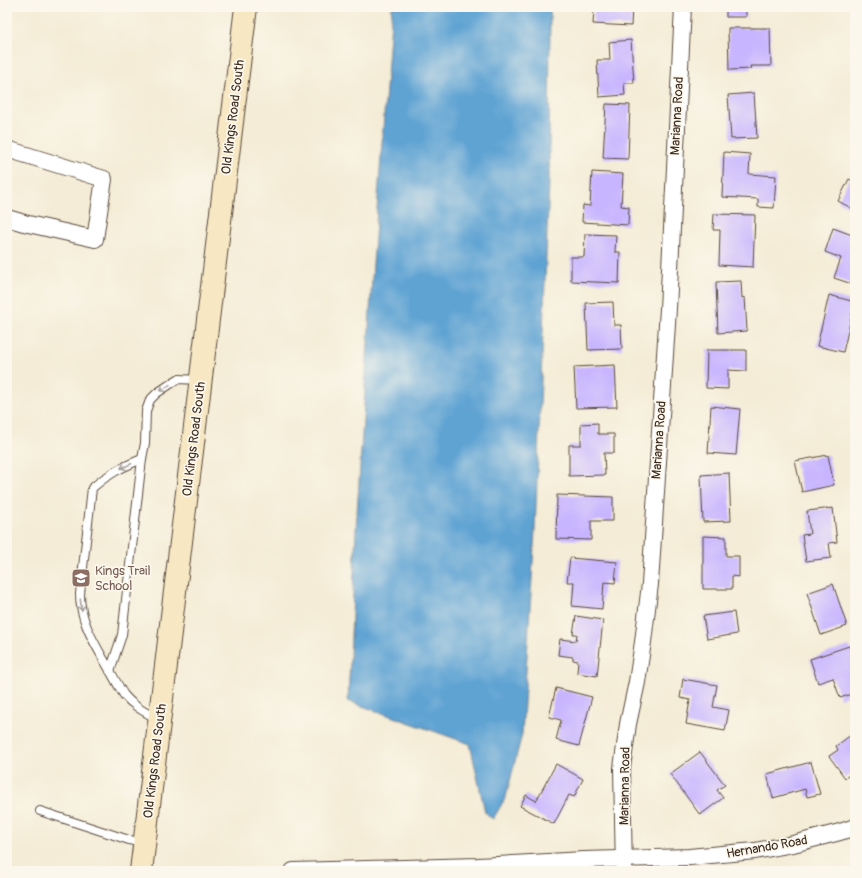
<svg xmlns="http://www.w3.org/2000/svg" width="862" height="878" font-family="Pangolin,sans-serif">
<style>
.water{fill:#5ea3d3;stroke:#4c6678}
.building{fill:#c7b5ff}
.lines{fill:none;stroke-linecap:round;stroke-linejoin:round}
.lane-casing{stroke:#57473a;stroke-width:10}
.street-casing{stroke:#57473a;stroke-width:18}
.secondary-casing{stroke:#57473a;stroke-width:24}
.lane{stroke:#fff;stroke-width:8}
.street{stroke:#fff;stroke-width:16}
.secondary{stroke:#f7e8c3;stroke-width:22}
.oneway{stroke:#a79f9a}
.labels{text-anchor:middle;dominant-baseline:central;stroke-width:3.5;stroke-linejoin:round;paint-order:stroke}
.street-label{font-size:13px;fill:#3b2a1e;stroke:#fbf7ec}
.education-label{font-size:13px;fill:#785e54;stroke:#fbf7ec;text-anchor:start}
</style>
<rect width="100%" height="100%" fill="#fbf7ec"/>
<filter id="ink" filterUnits="userSpaceOnUse"><feTurbulence type="fractalNoise" baseFrequency=".025" numOctaves="2"/><feDisplacementMap in="SourceGraphic" scale="8" xChannelSelector="R" yChannelSelector="G"/><feConvolveMatrix kernelMatrix="1 2 1 2 8 2 1 2 1" color-interpolation-filters="sRGB"/></filter>
<filter id="wash" filterUnits="userSpaceOnUse"><feTurbulence type="fractalNoise" baseFrequency=".012" numOctaves="4" result="noise"/><feDisplacementMap in="SourceGraphic" scale="16" xChannelSelector="R" yChannelSelector="G"/><feGaussianBlur stdDeviation="0.9" result="paint"/><feColorMatrix in="noise" values="0 0 0 0 0 0 0 0 0 0 0 0 0 0 0 0 0 1.4 0 .05"/><feComposite in="paint" operator="in"/></filter>
<g filter="url(#wash)">
<rect width="100%" height="100%" fill="#f4ecd6"/>
<!-- water -->
<polygon class="water" points="392,7 550,7 549,182 535,531 522,734 506,797 493,819 485,812 470,744 348,701 356,529 373,264"/>
<g id="blocks">
<!-- building -->
<g class="building">
<polygon points="594,7 632,7 631,26 593,24"/>
<polygon points="726,7 772,7 772,10 746,10 746,17 726,17"/>
<polygon points="728,28 770,28 771,66 750,66 751,69 729,70"/>
<polygon points="631,40 634,83 624,83 625,95 599,97 597,60 610,60 609,42"/>
<polygon points="754,93 757,138 731,139 728,95"/>
<polygon points="606,104 630,105 628,159 603,158"/>
<polygon points="724,152 750,154 749,174 776,176 774,208 758,207 758,199 722,197"/>
<polygon points="592,172 623,174 621,206 629,207 628,225 582,222 583,205 590,206"/>
<polygon points="849,179 855,182 855,210 838,201"/>
<polygon points="714,214 755,215 753,267 719,265 720,230 713,230"/>
<polygon points="833,228 855,236 855,285 834,278 841,258 825,252"/>
<polygon points="585,234 616,235 615,252 620,252 619,283 571,281 571,257 584,257"/>
<polygon points="741,281 742,298 745,297 747,331 718,333 716,282"/>
<polygon points="829,295 855,302 843,352 817,346"/>
<polygon points="613,302 614,325 621,325 622,349 588,350 586,303"/>
<polygon points="707,350 746,350 746,371 728,370 728,389 706,388"/>
<polygon points="615,365 617,407 576,408 574,367"/>
<polygon points="711,406 740,409 736,455 708,453"/>
<polygon points="598,423 598,434 614,434 614,453 604,453 605,475 569,476 569,445 581,445 581,424"/>
<polygon points="828,455 834,485 802,492 795,461"/>
<polygon points="729,473 731,521 703,522 701,475"/>
<polygon points="557,495 613,497 613,521 591,521 591,540 556,539"/>
<polygon points="833,508 837,542 829,543 831,558 806,561 802,535 810,534 807,511"/>
<polygon points="703,536 726,537 726,556 739,556 739,577 732,576 732,589 703,589"/>
<polygon points="570,558 617,562 615,583 604,582 602,609 572,606 574,582 567,582"/>
<polygon points="833,584 847,626 821,635 807,593"/>
<polygon points="734,612 737,634 707,639 703,616"/>
<polygon points="576,616 603,620 597,676 577,673 578,661 573,660 573,657 558,655 560,639 576,641 577,634 573,634"/>
<polygon points="849,646 855,663 855,693 840,698 833,678 818,683 810,659"/>
<polygon points="683,679 717,685 713,707 729,710 725,731 686,724 690,700 680,698"/>
<polygon points="556,688 592,697 579,746 556,740 561,720 549,717"/>
<polygon points="855,732 855,771 845,778 829,756 838,750 836,746"/>
<polygon points="700,752 725,785 717,790 723,798 700,815 670,774"/>
<polygon points="811,762 820,794 807,797 805,789 773,798 767,774"/>
<polygon points="556,764 583,779 574,797 569,795 554,824 520,806 526,795 536,801"/>
</g>
</g>
</g>
<g filter="url(#ink)">
<use href="#blocks" fill-opacity="0" stroke="#57473a" stroke-width="1"/>
<g class="lines">
<!-- lane casing -->
<g class="lane-casing">
<g id="lane">
<polyline points="110,671 122,635 142,459"/>
<path d="M157,719C145,712 133,706 124,695C117,684 111,672 104,660C92,639 80,619 80,594L92,488C108,474 122,467 142,459L145,443L146,411L150,400L157,393L178,379L200,380"/>
<polyline points="40,811 129,840 144,843"/>
</g>
</g>
<!-- street casing -->
<g class="street-casing">
<g id="street">
<polyline points="7,149 104,179 95,239 24,223 7,218"/>
<polyline points="293,871 478,866 584,860 689,857 755,851 793,844 840,832 855,827"/>
<polyline points="624,871 622,768 628,724 637,682 643,642 650,584 668,309 683,7"/>
</g>
</g>
<!-- secondary casing -->
<g class="secondary-casing">
<polyline id="secondary" points="141,871 246,7"/>
</g>
<!-- lane -->
<use href="#lane" class="lane"/>
<!-- street -->
<use href="#street" class="street"/>
<!-- secondary -->
<use href="#secondary" class="secondary"/>
</g>
<!-- one-way arrows -->
<defs><path id="oneway-shaft" d="M-6 0H5M1.5-3L5.5 0L1.5 3" fill="none" stroke-width="1.6" stroke-linecap="round" stroke-linejoin="round"/></defs>
<g class="oneway">
<use href="#oneway-shaft" transform="translate(165 388) rotate(146)"/>
<use href="#oneway-shaft" transform="translate(126 466) rotate(157)"/>
<use href="#oneway-shaft" transform="translate(81 605) rotate(83)"/>
</g>
</g>
<!-- icons -->
<defs>
<g id="school-square" transform="scale(1)"><rect x="-9" y="-9" width="18" height="18" rx="4" fill="#8d6e63" stroke="#fbf7ec"/><path d="M0-5L7-2L0 1L-7-2ZM-4 1L0 2.5L4 1V4Q0 6-4 4Z" fill="#fff"/></g>
</defs>
<g fill-rule="evenodd">
<use href="#school-square" x="81" y="578"/>
</g>
<g class="labels">
<!-- street labels -->
<g class="street-label">
<text transform="translate(677 116) rotate(-87)">Marianna Road</text>
<text transform="translate(233 117) rotate(-83)">Old Kings Road South</text>
<text transform="translate(194 439) rotate(-83)">Old Kings Road South</text>
<text transform="translate(659 440) rotate(-86)">Marianna Road</text>
<text transform="translate(155 761) rotate(-83)">Old Kings Road South</text>
<text transform="translate(625 786) rotate(-89)">Marianna Road</text>
<text transform="translate(767 847) rotate(-10)">Hernando Road</text>
</g>
<!-- education labels -->
<g class="education-label">
<text x="95" y="571">Kings Trail<tspan x="95" dy="15">School</tspan></text>
</g>
</g>
<!-- margin -->
<rect width="862" height="878" fill="none" stroke="#fbf7ec" stroke-width="24"/>
</svg>
